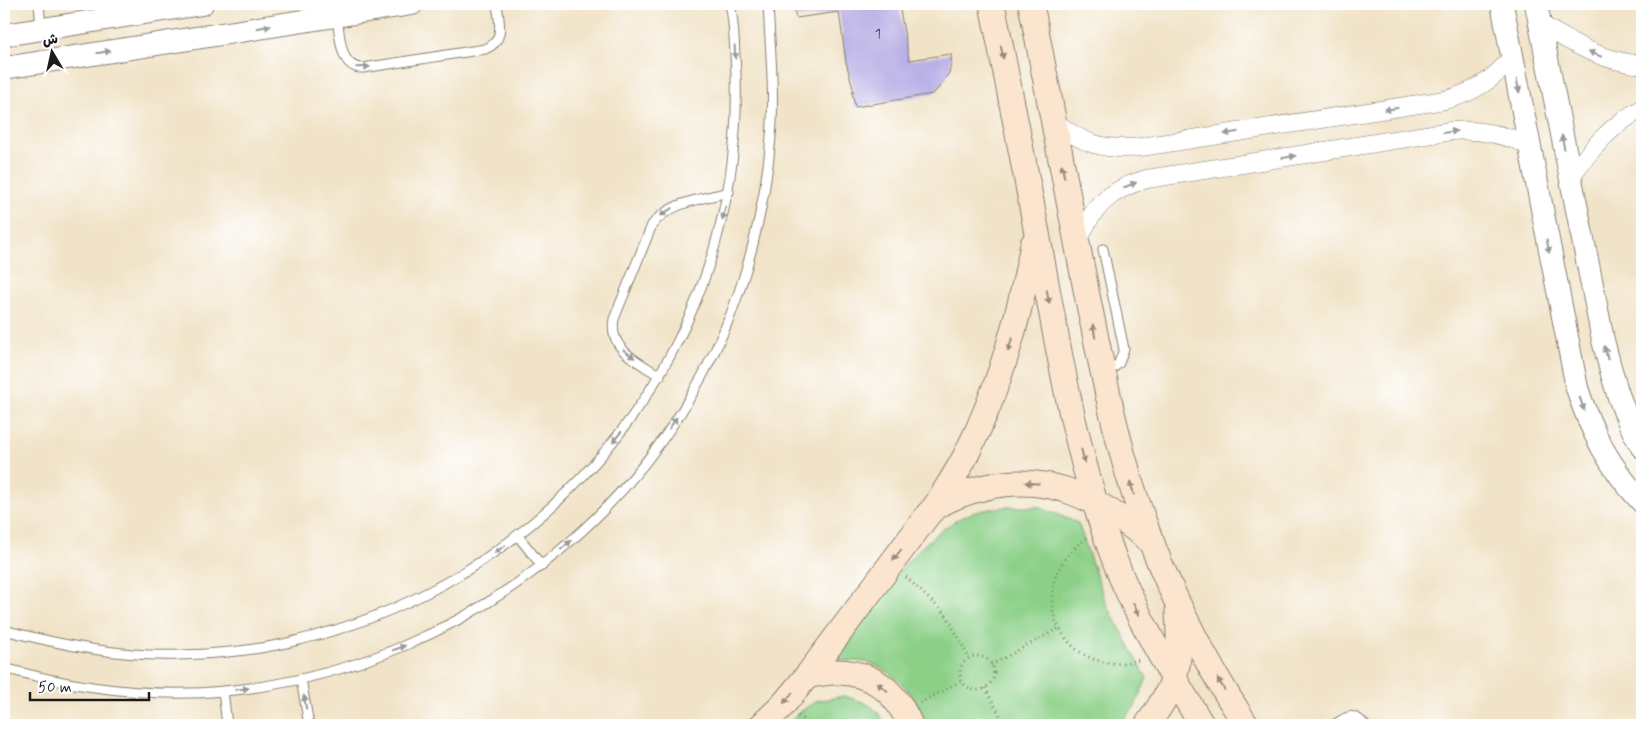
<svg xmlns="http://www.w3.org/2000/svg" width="1646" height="729" font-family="Mynerve,'Playpen Sans Arabic',sans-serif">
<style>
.green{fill:#8cd088;stroke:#547652}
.building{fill:#bab1e6}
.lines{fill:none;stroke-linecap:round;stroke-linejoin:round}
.service-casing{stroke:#868072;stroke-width:11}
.minor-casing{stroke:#868072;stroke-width:19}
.tertiary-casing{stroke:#868072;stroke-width:24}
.secondary-casing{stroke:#868072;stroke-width:27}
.path{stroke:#868072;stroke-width:3;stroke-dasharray:1 4;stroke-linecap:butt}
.service{stroke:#fff;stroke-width:9}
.minor{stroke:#fff;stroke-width:18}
.tertiary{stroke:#fff;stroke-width:22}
.secondary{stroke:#fbe5cf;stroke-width:25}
.oneway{fill:#999}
.oneway2{fill:#978b7e}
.labels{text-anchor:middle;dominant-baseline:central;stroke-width:4;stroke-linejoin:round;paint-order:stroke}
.number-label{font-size:14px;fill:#44414e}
</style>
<rect width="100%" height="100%" fill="#fff"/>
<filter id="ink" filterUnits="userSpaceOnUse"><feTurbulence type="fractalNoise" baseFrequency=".02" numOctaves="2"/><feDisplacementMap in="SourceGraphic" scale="10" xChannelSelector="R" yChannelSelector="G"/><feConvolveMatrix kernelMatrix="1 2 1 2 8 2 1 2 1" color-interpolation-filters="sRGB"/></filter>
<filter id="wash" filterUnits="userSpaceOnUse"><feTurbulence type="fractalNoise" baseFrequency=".0096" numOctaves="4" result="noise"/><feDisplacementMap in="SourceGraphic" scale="20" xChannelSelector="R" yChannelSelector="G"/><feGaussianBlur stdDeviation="1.12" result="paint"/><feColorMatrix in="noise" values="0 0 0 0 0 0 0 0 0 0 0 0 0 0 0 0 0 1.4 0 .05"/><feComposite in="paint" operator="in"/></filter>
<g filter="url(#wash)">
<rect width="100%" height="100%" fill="#f1e3c7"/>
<!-- green -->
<g class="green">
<path d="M1005,507H1039L1078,523L1106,603L1147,678L1134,708L1118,725H925C920,698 897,674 872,664C862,660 848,661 837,661C870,612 912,539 967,515C978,510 993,509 1005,507Z"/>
<path d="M844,696C864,702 877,705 885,725H788L797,714L816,701Z"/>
</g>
<g id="blocks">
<!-- building -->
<polygon class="building" points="793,4 885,4 886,6 899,4 909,60 951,54 951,65 949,73 937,90 932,94 855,107 852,92 854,92 846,62 839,12 796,18"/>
</g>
</g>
<g filter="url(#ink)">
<use href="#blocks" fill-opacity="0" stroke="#868072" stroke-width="1"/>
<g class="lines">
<!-- service casing -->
<g class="service-casing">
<g id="service">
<polyline points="39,4 41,28"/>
<path d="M337,16C340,34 339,69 363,68L485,49C506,41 499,22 497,4"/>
<polyline points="1103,249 1124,349 1119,363 1106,375"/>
<path d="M660,376C638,361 608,350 614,319L652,225C669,202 702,199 729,192"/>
<polyline points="518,536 542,566"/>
<path d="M4,630C61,645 120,657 180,655C219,654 261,650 299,640C504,591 670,431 720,226C734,170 739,113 735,55C734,38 734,21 730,4"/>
<path d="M4,668C76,688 150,698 225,691C474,668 693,488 753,244C762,209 768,173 771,137C775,93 770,48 768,4"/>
<polyline points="301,679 309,725"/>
<polyline points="223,691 227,725"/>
<path d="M1334,725C1348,715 1353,712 1365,725"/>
</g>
</g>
<!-- minor casing -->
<g class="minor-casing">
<g id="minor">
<path d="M1540,24C1576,45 1599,60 1642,65"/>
<path d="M1054,121C1082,144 1105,151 1141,147L1445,100C1473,93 1494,80 1512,57"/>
<path d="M1570,177C1591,150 1611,124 1642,109"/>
<path d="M1077,246C1089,209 1110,189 1147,179L1451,131C1479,129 1503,134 1529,145"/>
</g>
</g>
<!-- tertiary casing -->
<g class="tertiary-casing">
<g id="tertiary">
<path d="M1502,4L1577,388C1591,432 1610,468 1642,502"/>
<path d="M1536,4L1603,340C1613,379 1621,412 1642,447"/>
<polyline points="4,35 202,4"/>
<polyline points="4,68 412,4"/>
</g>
</g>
<!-- secondary casing -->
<g class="secondary-casing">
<g id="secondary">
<path d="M992,4C1007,78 1022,153 1036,228C1057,340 1074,454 1115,561C1137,619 1170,672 1202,725"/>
<path d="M1031,4C1050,102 1068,201 1088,300C1102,366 1114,432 1135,496C1161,577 1200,654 1246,725"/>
<path d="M935,507C945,490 957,473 966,455C1000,388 1019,317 1033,244"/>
<path d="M807,676C854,664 891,678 910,725"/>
<path d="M762,725L782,706L807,676L921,524C925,518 930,511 936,507C950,497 969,491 986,487C1052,472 1102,500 1152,543"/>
<path d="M1147,725C1157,711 1169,694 1174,677C1181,656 1179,632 1178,611"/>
</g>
</g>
<!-- path -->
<g class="path">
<path d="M1087,538C1015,587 1065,685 1142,659"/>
<polyline points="906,577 947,616 969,658"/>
<circle cx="977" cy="673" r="17"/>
<polyline points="991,665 1059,628"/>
<polyline points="985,688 1005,725"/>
<polyline points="920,703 961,681"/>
<polyline points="798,716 812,725"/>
</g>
<!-- service -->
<use href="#service" class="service"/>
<!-- minor -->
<use href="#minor" class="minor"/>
<!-- tertiary -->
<use href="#tertiary" class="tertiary"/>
<!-- secondary -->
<use href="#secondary" class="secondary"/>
</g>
<!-- one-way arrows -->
<defs><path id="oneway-solid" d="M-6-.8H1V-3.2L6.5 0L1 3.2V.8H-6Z" transform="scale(1.25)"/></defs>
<g class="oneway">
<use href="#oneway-solid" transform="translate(264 27) rotate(-9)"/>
<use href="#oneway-solid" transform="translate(104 52) rotate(-9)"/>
<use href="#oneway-solid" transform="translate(735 52) rotate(86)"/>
<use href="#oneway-solid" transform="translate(1595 54) rotate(-157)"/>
<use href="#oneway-solid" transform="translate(363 67) rotate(-2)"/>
<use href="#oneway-solid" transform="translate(1518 86) rotate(79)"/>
<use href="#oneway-solid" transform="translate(1391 109) rotate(171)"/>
<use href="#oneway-solid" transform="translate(1450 132) rotate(-7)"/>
<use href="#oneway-solid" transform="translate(1231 133) rotate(171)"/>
<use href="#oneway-solid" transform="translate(1563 142) rotate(-101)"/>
<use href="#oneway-solid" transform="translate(1289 157) rotate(-9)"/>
<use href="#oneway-solid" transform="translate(1130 185) rotate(-22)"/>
<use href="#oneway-solid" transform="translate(666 212) rotate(147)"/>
<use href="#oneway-solid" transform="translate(724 213) rotate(104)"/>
<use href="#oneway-solid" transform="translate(1548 246) rotate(79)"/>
<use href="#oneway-solid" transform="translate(1606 353) rotate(-104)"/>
<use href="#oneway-solid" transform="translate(629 354) rotate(36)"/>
<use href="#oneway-solid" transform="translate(1582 404) rotate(71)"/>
<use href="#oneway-solid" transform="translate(673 423) rotate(-57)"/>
<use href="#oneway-solid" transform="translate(617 437) rotate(129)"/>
<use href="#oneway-solid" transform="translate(566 545) rotate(-41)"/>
<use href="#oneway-solid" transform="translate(500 549) rotate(145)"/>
<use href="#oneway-solid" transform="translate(399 648) rotate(-21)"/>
<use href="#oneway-solid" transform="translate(242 689) rotate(-7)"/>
<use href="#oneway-solid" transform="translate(305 702) rotate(-100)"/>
</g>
<g class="oneway2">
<use href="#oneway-solid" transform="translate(1002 52) rotate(79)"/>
<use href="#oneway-solid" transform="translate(1063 171) rotate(-101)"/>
<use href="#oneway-solid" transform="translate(1048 297) rotate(80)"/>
<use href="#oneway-solid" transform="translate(1094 331) rotate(-101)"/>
<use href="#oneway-solid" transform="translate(1010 345) rotate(106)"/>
<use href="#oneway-solid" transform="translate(1083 456) rotate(76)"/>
<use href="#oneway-solid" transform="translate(1032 483) rotate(-175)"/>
<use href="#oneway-solid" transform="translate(1132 488) rotate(-106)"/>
<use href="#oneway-solid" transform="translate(897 555) rotate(127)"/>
<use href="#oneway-solid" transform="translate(1136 609) rotate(64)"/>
<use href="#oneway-solid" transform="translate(1221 684) rotate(-120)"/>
<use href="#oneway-solid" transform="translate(882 687) rotate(-143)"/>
<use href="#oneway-solid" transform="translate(788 698) rotate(130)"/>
</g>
</g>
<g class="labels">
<!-- number labels -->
<g class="number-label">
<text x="878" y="34">1</text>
</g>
</g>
<!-- margin -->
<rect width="1646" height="729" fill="none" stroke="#fff" stroke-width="20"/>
<!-- north arrow -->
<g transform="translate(52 52) rotate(351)" stroke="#ffffff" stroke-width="4" paint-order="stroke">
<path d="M0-4L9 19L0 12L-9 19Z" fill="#1c1c1c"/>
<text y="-8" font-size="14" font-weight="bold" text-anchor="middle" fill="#1c1c1c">ش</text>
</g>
<!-- scale -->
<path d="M30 692v8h119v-8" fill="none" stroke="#1c1c1c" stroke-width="2.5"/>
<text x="38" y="692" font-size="15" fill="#1c1c1c" stroke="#ffffff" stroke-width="4" paint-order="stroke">50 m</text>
</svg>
